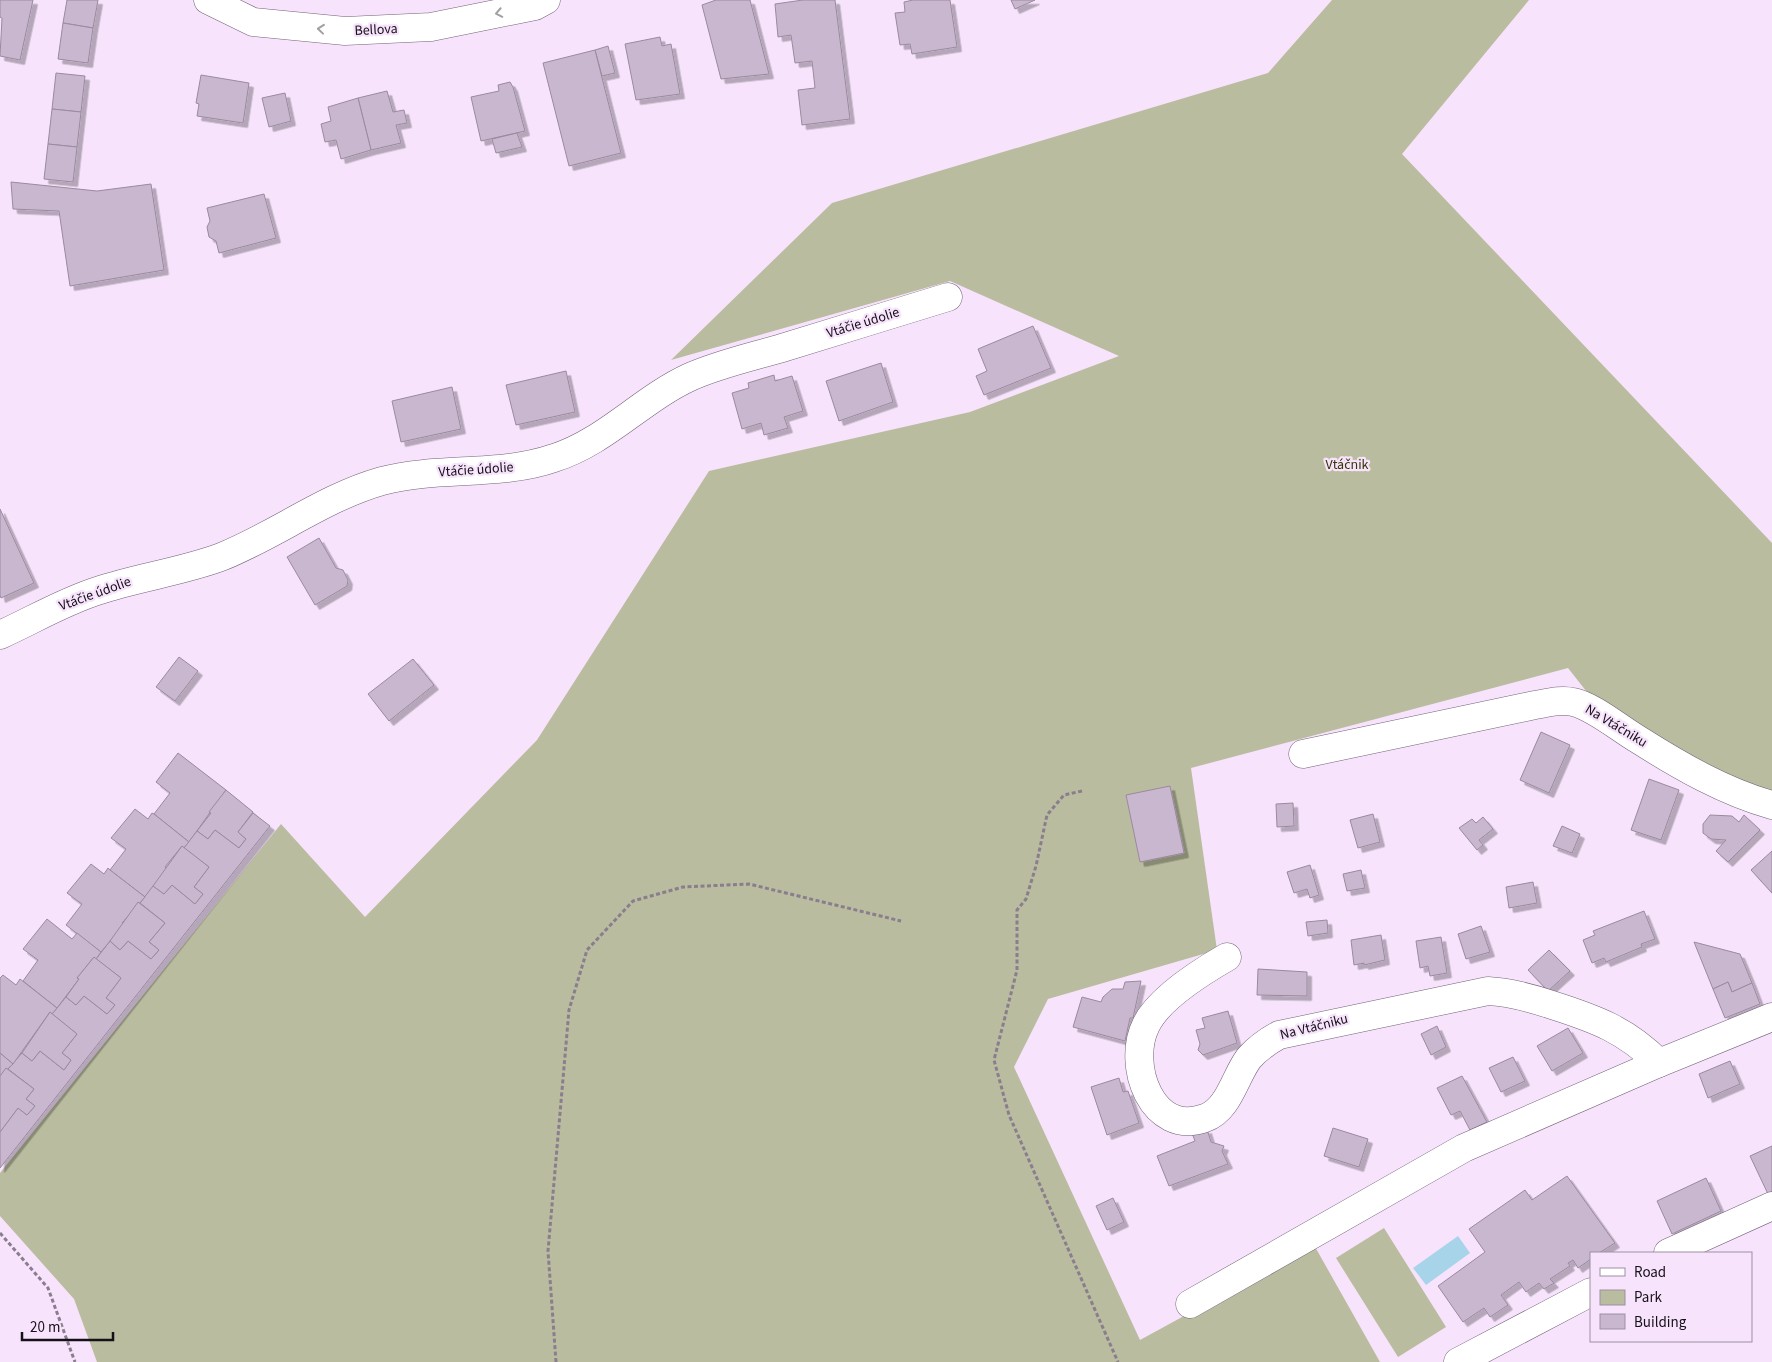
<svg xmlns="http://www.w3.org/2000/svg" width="1772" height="1362" font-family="'Source Sans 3',sans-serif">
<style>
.green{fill:#b9bc9e}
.water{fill:#a8d4ea}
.building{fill:#c9b7cf;stroke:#9a899f;filter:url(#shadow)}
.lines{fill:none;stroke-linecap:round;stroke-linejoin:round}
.minor-casing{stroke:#726277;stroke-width:29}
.path{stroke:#8a7e8e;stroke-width:3;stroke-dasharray:4 2.5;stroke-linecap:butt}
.minor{stroke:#fff;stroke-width:28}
.oneway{stroke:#a29fa3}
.labels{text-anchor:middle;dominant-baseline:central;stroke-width:4.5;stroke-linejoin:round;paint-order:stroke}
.street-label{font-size:14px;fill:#161018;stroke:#f7e4fc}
.park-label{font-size:14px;fill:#343603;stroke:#f7e4fc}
</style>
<defs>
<filter id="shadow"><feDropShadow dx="4.5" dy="4.5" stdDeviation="0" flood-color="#0004"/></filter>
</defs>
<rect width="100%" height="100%" fill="#f7e4fc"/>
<!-- green -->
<g class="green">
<polygon points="1332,0 1529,0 1402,154 1772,543 1772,795 1609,720 1568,668 1191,768 1217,950 1048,999 1014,1067 1140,1340 1314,1245 1380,1362 97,1362 74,1299 0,1216 0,1173 281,824 365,917 537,740 709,471 970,412 1119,356 950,281 671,360 832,203 1268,73"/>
<polygon points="1384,1228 1446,1327 1398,1357 1336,1258"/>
</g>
<!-- water -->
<polygon class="water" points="1458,1236 1470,1253 1426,1285 1413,1268"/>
<!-- building -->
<g class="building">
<polygon points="0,0 33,0 20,60 0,56 2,18 0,17"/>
<polygon points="67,0 98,0 93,28 63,23"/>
<polygon points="716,0 750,0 769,74 721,79 702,5"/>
<polygon points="803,0 835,0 850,119 802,125 798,90 815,88 812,61 795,63 791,35 778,37 775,4"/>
<polygon points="913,0 950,0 957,47 912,54 910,44 900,45 895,13 905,12 904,2"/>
<polygon points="1011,0 1035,0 1015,9"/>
<polygon points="63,23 93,28 88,63 58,59"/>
<polygon points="660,37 662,46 671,44 680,94 636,100 625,44"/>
<polygon points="608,46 615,73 602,76 595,50"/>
<polygon points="595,50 621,153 569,166 543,63"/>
<polygon points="56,73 85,76 81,112 52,109"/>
<polygon points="201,75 249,83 243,123 197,116 199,104 196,103"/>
<polygon points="510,82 513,87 525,131 481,141 471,97 499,91 498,85"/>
<polygon points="387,91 393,112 404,110 407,123 396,125 401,143 371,150 358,98"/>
<polygon points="285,93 291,121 269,127 262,98"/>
<polygon points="358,98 371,150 341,159 336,140 325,142 321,124 331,121 328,107"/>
<polygon points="52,109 81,112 77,147 48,144"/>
<polygon points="517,133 522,147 496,153 492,139"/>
<polygon points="48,144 77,147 73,182 44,179"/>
<polygon points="11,182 97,191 151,184 164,270 70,286 59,211 13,209"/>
<polygon points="264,194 276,238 219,253 216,241 209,237 207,227 210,221 207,208"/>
<polygon points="1033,326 1051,368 984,395 976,376 987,371 978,349"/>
<polygon points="881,363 893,402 839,421 826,381"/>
<polygon points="566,371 575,412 516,425 506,385"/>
<polygon points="774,375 775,381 792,376 803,411 784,417 788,428 764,435 761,423 742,429 732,393 749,388 748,383"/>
<polygon points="452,387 461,429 401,442 392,401"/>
<polygon points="0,509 34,583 1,598 0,595"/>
<polygon points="319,538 336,568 343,570 348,580 347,586 315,605 287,557"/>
<polygon points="179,657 198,671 175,701 156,687"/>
<polygon points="413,659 434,685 389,721 368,694"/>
<polygon points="1541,732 1570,745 1549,793 1520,780"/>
<polygon points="178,753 226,790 189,842 154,814 170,793 156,782"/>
<polygon points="1649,779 1679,790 1661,840 1631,830"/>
<polygon points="1170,786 1184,853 1140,862 1126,795"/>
<polygon points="226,790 253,812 238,832 246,839 239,848 215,830 208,839 197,831 211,813 209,812"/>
<polygon points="1293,803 1294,826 1277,827 1276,804"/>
<polygon points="135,809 148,819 152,813 154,814 189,842 184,848 182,846 165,867 167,869 145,897 110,870 126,849 111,838"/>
<polygon points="253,813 270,826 0,1168 0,1132 18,1108 27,1115 35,1106 26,1099 34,1089 8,1069 22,1053 32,1061 40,1051 64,1070 71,1060 62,1053 77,1034 52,1014 66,997 76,1005 84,996 107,1014 115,1005 106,998 121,978 96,959 110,941 120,950 128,941 151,959 159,950 149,942 165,923 140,903 153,886 164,894 172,885 195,904 203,894 194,887 209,867 184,848 197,831 208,839 215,830 239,848 246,839 238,832"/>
<polygon points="1373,814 1380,842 1358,848 1350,820"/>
<polygon points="1710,815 1732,816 1739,822 1744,815 1760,830 1728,862 1716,851 1726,840 1711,839 1703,833 1703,824"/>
<polygon points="1483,817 1493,829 1479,840 1483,845 1477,850 1459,828 1472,819 1476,823"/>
<polygon points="1562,826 1580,834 1572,853 1553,846"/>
<polygon points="182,846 209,867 194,887 203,894 195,904 172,885 164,894 153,886"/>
<polygon points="1772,851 1772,893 1751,870"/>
<polygon points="91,864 104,874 108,868 110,870 145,897 122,923 124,924 101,952 66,925 82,904 67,893"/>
<polygon points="1310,865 1319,895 1310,898 1307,889 1294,893 1287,872"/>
<polygon points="1361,870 1365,888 1347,891 1343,874"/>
<polygon points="1533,882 1537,903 1509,908 1506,887"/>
<polygon points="138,902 165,923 149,942 159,950 151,959 128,941 120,950 110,941"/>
<polygon points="1644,911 1655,939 1641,944 1642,947 1606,962 1604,958 1592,963 1583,940 1595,935 1593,931"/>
<polygon points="47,919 72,939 77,933 101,952 96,959 94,957 77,978 79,979 57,1008 23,981 38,960 23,949"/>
<polygon points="1327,920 1328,933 1308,936 1306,922"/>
<polygon points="1481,926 1490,952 1466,959 1458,934"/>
<polygon points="1381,935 1385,960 1364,965 1364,963 1354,965 1351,940"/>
<polygon points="1441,937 1447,973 1430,976 1428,966 1420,968 1416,941"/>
<polygon points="1694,942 1740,954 1752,983 1732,992 1728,982 1713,989"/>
<polygon points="1549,950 1570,971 1548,991 1528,970"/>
<polygon points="94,957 121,978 106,998 115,1005 107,1014 84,996 76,1005 66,997 79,979 77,978"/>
<polygon points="1258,969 1307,972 1307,996 1257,995"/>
<polygon points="3,975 16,985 20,979 57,1008 52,1014 50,1012 13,1064 0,1053 0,978"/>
<polygon points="1141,981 1133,1018 1130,1018 1125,1041 1073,1027 1082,997 1101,1002 1103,997 1112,989 1123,989 1125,982"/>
<polygon points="1728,982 1732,992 1752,983 1760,1004 1725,1018 1713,989"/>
<polygon points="1228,1011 1237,1043 1203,1055 1198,1050 1200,1044 1196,1030 1205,1028 1202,1018"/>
<polygon points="50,1012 77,1034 62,1053 71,1060 64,1070 40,1051 32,1061 22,1053"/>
<polygon points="1437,1026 1446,1047 1431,1055 1421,1034"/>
<polygon points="1568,1028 1583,1053 1552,1071 1537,1046"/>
<polygon points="0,1053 13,1064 0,1076"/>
<polygon points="1513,1057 1525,1081 1501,1092 1489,1068"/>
<polygon points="1730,1061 1740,1084 1708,1098 1699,1074"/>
<polygon points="6,1068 34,1089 26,1099 35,1106 27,1115 18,1108 0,1132 0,1076"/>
<polygon points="1462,1076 1487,1122 1470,1130 1460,1111 1451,1115 1437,1088"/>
<polygon points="1119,1078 1123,1092 1128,1091 1139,1123 1107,1135 1091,1087"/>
<polygon points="1333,1128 1368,1139 1359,1167 1324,1156"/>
<polygon points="1207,1129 1211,1142 1224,1146 1222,1151 1228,1164 1169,1186 1157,1156 1195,1141 1192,1133"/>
<polygon points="1772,1146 1772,1192 1768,1194 1750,1156"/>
<polygon points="1567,1176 1615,1243 1599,1253 1591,1253 1591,1259 1578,1268 1573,1260 1568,1263 1570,1266 1550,1279 1554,1283 1544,1289 1539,1283 1526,1292 1519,1282 1501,1295 1508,1305 1490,1317 1484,1308 1463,1322 1438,1286 1485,1252 1469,1229 1525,1190 1532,1200"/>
<polygon points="1706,1178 1721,1211 1672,1234 1657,1201"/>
<polygon points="1113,1198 1124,1222 1107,1230 1096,1206"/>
</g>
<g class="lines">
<!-- minor casing -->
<g class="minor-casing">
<g id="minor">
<polyline points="208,0 253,22 345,31 431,27 535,6 546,0"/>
<path d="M0,635C33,620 63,602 97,591C138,577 181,572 221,557C276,535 325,497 382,481C439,466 499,477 554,458C605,442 642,399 690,377C719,364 751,357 782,348C837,331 893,314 948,297"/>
<path d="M1303,754L1535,705C1547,703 1561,699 1573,702C1593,706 1620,729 1639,740C1680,766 1725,792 1772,805"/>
<path d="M1227,957C1201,972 1159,998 1146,1025C1126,1065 1152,1137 1205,1118C1229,1110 1235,1076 1249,1058C1258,1048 1268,1041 1279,1035L1488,991C1510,992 1531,998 1552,1005C1596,1019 1626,1030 1659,1063L1772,1017"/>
<polyline points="1668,1253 1772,1206"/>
<polyline points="1190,1304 1464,1148 1659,1063"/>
<polyline points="1458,1362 1591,1292"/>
</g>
</g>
<!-- path -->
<g class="path">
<polyline points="1082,791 1064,795 1047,815 1036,866 1026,899 1017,910 1017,970 994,1060 1009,1115 1118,1362"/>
<polyline points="0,1233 48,1288 75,1362"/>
<polyline points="556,1362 548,1251 569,1010 587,950 633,901 683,887 749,884 901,921"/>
</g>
<!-- minor -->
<use href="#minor" class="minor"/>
</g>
<!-- one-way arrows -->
<defs><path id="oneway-chevron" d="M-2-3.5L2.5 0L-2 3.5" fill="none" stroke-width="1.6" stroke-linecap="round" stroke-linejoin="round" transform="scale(1.25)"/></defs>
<g class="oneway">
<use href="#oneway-chevron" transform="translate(499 13) rotate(169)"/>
<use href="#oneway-chevron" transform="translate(321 29) rotate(-174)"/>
</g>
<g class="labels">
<!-- street labels -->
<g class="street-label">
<text transform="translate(376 30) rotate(-3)">Bellova</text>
<text transform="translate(863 323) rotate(-17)">Vtáčie údolie</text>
<text transform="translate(476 470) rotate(-4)">Vtáčie údolie</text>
<text transform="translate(95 594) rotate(-20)">Vtáčie údolie</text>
<text transform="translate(1616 726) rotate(31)">Na Vtáčniku</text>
<text transform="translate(1314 1027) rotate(-14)">Na Vtáčniku</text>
</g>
<!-- park labels -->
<g class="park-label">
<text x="1347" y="465">Vtáčnik</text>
</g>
</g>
<!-- legend -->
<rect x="1590" y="1252" width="162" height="90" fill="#f7e4fc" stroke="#9d8fa1"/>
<rect x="1600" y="1268" width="25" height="8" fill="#ffffff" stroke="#9d8fa1"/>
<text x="1634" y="1277" font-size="15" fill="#161018">Road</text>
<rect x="1600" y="1290" width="25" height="15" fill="#b9bc9e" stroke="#9d8fa1"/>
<text x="1634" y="1302" font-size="15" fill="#161018">Park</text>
<rect x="1600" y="1314" width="25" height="15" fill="#c9b7cf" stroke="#9d8fa1"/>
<text x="1634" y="1327" font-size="15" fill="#161018">Building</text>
<!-- scale -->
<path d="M22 1332v8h91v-8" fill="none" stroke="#161018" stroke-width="2.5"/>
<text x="30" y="1332" font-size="15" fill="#161018" stroke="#f7e4fc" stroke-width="4" paint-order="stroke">20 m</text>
</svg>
